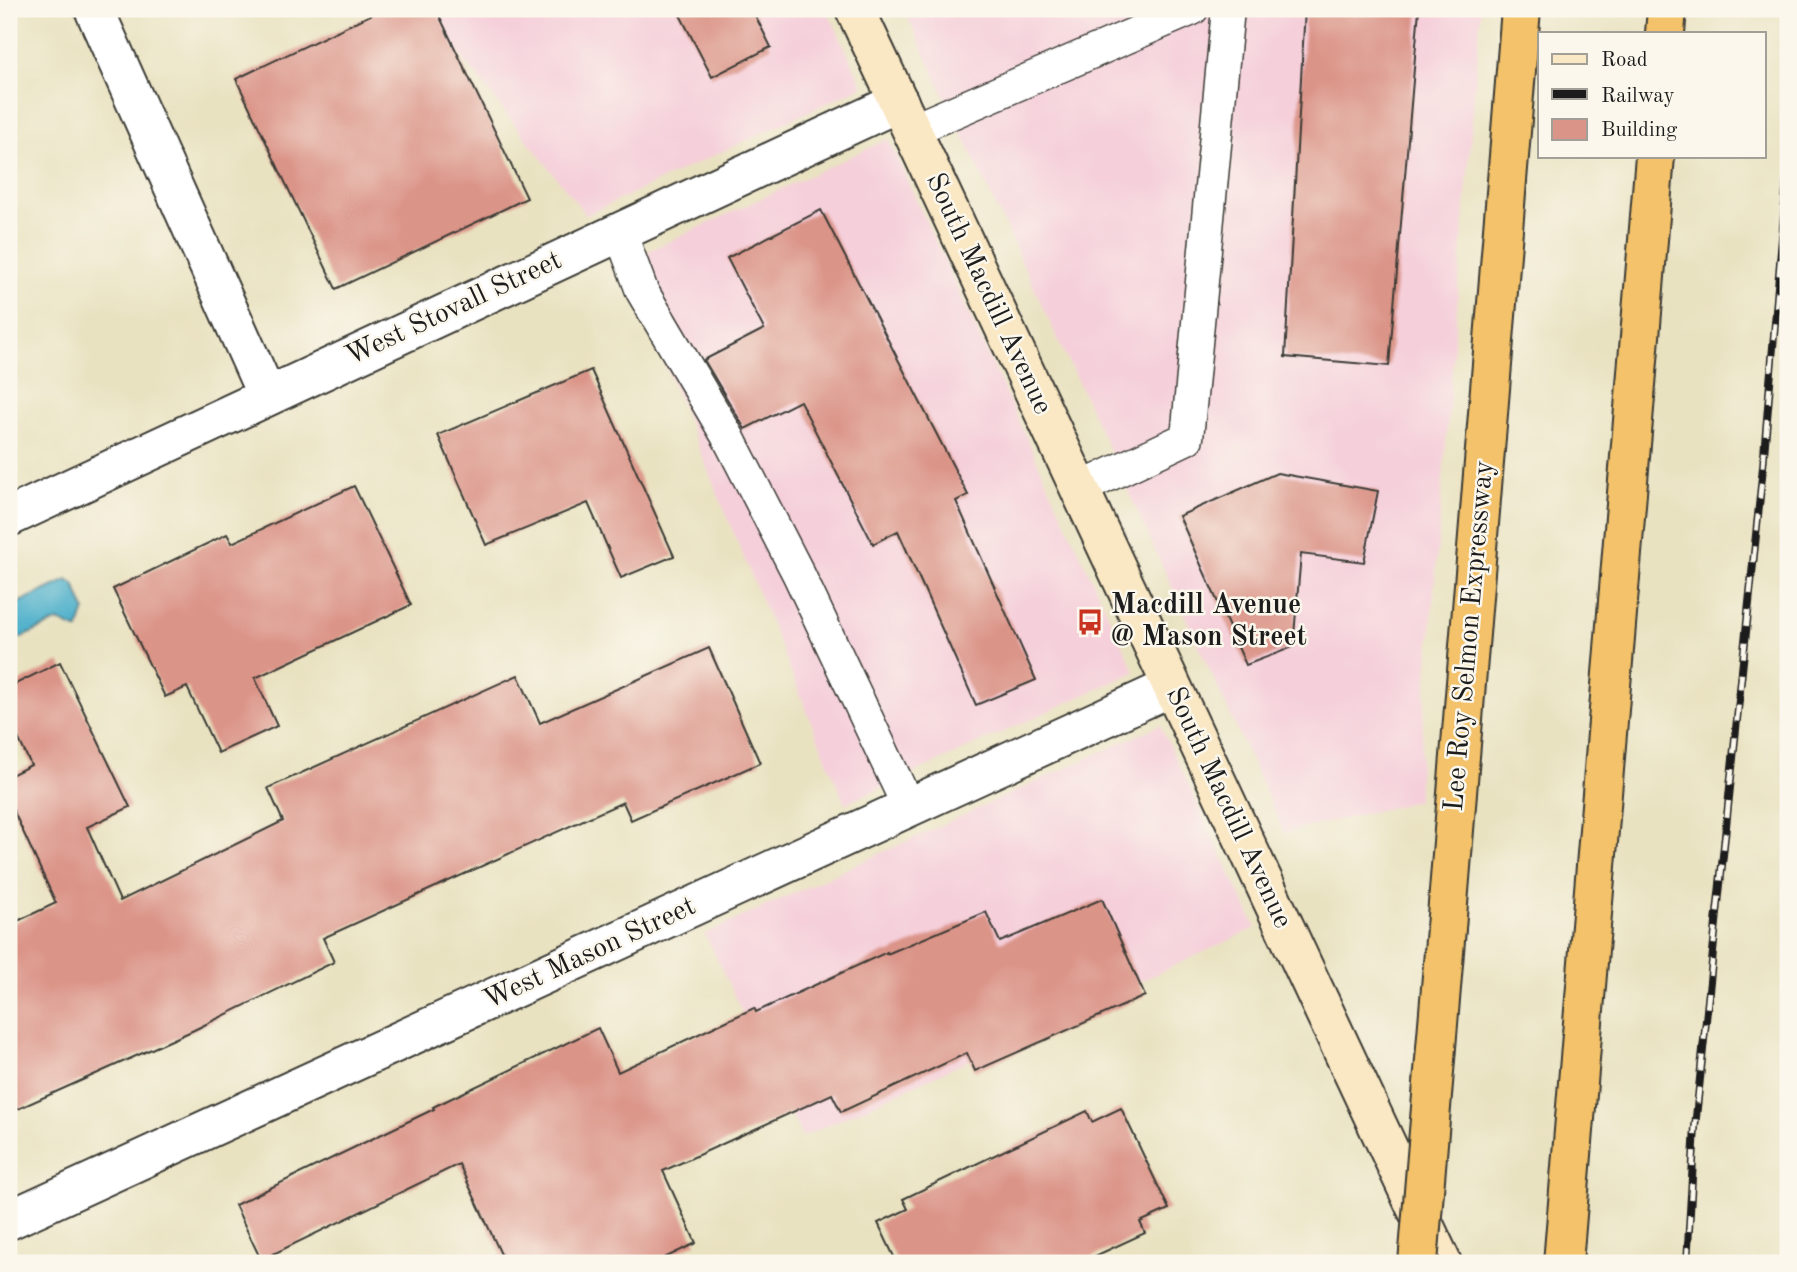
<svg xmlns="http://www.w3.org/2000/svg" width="1797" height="1272" font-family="'Old Standard TT',serif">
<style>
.built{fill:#f5cfda}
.water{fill:#4bafca;stroke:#346673;stroke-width:2}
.building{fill:#db9488}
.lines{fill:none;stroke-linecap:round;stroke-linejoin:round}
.lane-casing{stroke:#3b3a35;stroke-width:35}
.street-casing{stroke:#3b3a35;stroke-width:42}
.secondary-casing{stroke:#3b3a35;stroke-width:42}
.highway-casing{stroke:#3b3a35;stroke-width:42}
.lane{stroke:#fff;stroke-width:32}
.street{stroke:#fff;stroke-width:38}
.secondary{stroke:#fae7c3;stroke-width:38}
.highway{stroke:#f3c26a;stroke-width:38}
.rail-casing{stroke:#1c1c1c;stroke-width:8}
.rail{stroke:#fbf7ec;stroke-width:5;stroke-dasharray:16;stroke-linecap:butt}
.highway-bridge-casing{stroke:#3b3a35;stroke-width:42;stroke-linecap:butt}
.highway-bridge{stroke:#f3c26a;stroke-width:38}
.labels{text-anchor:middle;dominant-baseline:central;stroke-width:5;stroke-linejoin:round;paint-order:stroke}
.street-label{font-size:28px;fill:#1c1c1c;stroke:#fbf7ec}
.poi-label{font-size:28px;font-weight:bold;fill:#1c1c1c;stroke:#fbf7ec;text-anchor:start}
</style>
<rect width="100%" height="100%" fill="#fbf7ec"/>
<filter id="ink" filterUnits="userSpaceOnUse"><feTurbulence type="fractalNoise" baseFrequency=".0143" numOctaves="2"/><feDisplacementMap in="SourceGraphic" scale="14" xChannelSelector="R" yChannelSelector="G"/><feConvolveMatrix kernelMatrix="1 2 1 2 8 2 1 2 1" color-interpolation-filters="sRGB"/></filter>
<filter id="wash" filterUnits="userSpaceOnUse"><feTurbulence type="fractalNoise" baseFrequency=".00686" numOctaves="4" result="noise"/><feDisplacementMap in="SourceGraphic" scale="28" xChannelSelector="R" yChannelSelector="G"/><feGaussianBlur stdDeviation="1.57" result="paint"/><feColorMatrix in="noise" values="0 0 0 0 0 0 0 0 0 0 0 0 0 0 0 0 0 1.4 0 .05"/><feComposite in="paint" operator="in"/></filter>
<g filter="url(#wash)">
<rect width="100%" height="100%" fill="#e9e2c1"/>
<!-- built -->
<g class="built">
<polygon points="424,9 827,9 863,86 586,215"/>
<polygon points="904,9 1481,9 1417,801 1284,833 1097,423"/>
<polygon points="888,139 1135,672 845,804 623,263"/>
<polygon points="1160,725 1256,928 802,1137 705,934"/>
</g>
<!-- water -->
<polygon class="water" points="67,580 74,584 85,610 78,630 58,621 18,639 12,636 9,629 9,607"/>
<g id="blocks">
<!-- building -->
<g class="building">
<polygon points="383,9 436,9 527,198 336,289 236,79"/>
<polygon points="677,9 752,9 771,47 712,77"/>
<polygon points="1305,9 1419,9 1389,366 1285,357"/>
<polygon points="821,210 968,495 956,501 1036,680 976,705 898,531 873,544 800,401 745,429 704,360 764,329 727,258"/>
<polygon points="591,370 674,556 621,578 588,503 486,545 438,435"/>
<polygon points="1277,473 1378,491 1364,562 1301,554 1293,647 1246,665 1179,516"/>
<polygon points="354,486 411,605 255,678 277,726 218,753 187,687 165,697 113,589 227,534 232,543"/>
<polygon points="709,648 760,763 631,820 623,802 323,938 334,962 194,1030 9,1113 9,925 56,903 9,801 9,776 31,765 9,719 9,687 60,662 130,807 87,827 120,901 283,821 268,788 518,675 540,723"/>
<polygon points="1102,899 1145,996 975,1071 967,1053 841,1112 832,1094 663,1171 696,1243 654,1263 505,1263 459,1164 261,1260 235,1205 434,1109 433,1107 598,1028 618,1072 754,1008 756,1012 887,952 887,954 986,912 1000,942"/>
<polygon points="1121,1108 1169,1209 1140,1222 1145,1233 1080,1263 897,1263 878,1223 908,1209 903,1199 1087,1111 1092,1122"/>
</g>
</g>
</g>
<g filter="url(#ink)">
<use href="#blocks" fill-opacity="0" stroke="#3b3a35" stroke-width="2"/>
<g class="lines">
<!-- lane casing -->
<g class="lane-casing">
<g id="lane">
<polyline points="912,130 1192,9"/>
<polyline points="620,232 642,291 728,437 799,575 909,808"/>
<polyline points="1079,489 1187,438 1228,9"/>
</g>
</g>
<!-- street casing -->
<g class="street-casing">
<g id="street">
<polyline points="94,9 267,396"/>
<polyline points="9,517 899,102"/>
<polyline points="9,1220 1171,687"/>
</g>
</g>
<!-- secondary casing -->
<g class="secondary-casing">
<polyline id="secondary" points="855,9 1442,1263"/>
</g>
<!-- highway casing -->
<g class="highway-casing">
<g id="highway">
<polyline points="1665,33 1667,9"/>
<polyline points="1446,928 1521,9"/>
<polyline points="1563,1263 1655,156"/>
</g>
</g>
<!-- lane -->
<use href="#lane" class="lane"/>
<!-- street -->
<use href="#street" class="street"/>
<!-- secondary -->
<use href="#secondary" class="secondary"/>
<!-- highway -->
<use href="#highway" class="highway"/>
<!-- rail casing -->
<g class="rail-casing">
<polyline id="rail" points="1687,1263 1695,1127 1763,467 1788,167"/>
</g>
<!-- rail -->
<use href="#rail" class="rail"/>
<!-- highway-bridge casing -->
<g class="highway-bridge-casing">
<polyline id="highway-bridge" points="1418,1263 1446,928"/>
</g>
<!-- highway-bridge -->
<use href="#highway-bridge" class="highway-bridge"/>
</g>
</g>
<!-- icons -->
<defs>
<g id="bus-bare" transform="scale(2.1)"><path d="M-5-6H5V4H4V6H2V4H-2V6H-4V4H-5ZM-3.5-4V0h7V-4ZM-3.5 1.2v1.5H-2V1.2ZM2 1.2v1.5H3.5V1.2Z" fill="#c8321e" stroke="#fbf7ec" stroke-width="2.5" paint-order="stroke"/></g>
</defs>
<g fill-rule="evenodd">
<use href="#bus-bare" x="1090" y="622"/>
</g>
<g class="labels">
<!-- street labels -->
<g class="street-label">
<text transform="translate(988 294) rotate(65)">South Macdill Avenue</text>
<text transform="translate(454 309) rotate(-25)">West Stovall Street</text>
<text transform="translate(1470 636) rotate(-85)">Lee Roy Selmon Expressway</text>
<text transform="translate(1228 808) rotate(65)">South Macdill Avenue</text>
<text transform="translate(590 954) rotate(-25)">West Mason Street</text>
</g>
<!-- poi labels -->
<g class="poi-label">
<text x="1111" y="606">Macdill Avenue<tspan x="1111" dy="32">@ Mason Street</tspan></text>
</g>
</g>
<!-- margin -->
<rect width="1797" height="1272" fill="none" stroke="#fbf7ec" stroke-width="35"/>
<!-- legend -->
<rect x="1538" y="32" width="228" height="126" fill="#fbf7ec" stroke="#a29f99" stroke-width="2"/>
<rect x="1552" y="54" width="35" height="10" fill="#fae7c3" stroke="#a29f99" stroke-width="2"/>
<text x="1601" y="66" font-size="21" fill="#1c1c1c">Road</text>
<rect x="1552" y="89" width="35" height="10" fill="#1c1c1c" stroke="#a29f99" stroke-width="2"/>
<text x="1601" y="102" font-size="21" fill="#1c1c1c">Railway</text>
<rect x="1552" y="119" width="35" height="21" fill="#db9488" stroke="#a29f99" stroke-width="2"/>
<text x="1601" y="136" font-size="21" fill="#1c1c1c">Building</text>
</svg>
